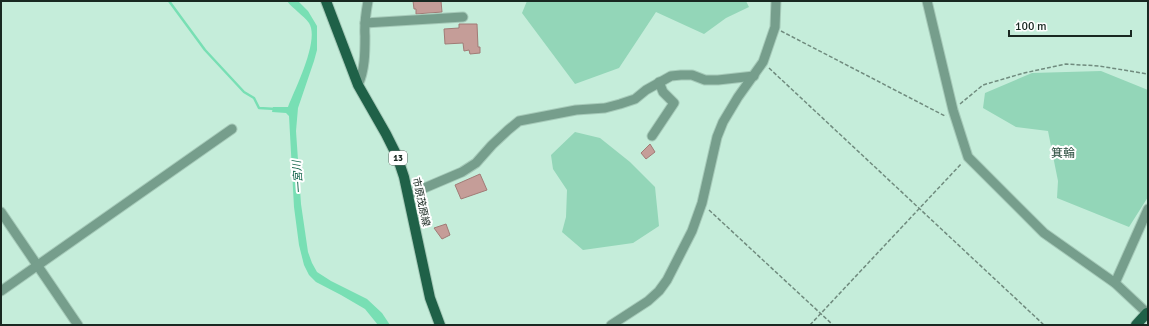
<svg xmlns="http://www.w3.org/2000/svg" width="1149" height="326" font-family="Signika,'Noto Sans JP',sans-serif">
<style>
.green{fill:#93d6b8}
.water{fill:#78dfb4}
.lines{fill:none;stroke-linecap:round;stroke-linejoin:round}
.stream{stroke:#78dfb4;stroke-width:2.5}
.building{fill:#c59d98;stroke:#a17b76}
.minor-casing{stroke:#a6cab9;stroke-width:11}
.major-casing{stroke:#a6cab9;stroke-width:12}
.path{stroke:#708b7e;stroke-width:1.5;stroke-dasharray:4 2;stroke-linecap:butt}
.minor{stroke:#769e8c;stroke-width:9}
.major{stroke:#1f6148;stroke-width:10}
.labels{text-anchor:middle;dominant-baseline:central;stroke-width:4;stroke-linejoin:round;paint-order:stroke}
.shield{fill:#fff;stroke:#5e6864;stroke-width:1}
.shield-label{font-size:9px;font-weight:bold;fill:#192821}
.street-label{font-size:10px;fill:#192821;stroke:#fff}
.water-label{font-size:11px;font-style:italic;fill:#095e43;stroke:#fff}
.quarter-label{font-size:12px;fill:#274a3b;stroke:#fff}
</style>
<rect width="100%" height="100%" fill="#c5edda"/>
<!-- green -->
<g class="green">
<polygon points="527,1 746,1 749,7 726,18 704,34 656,12 619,68 575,84 522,13"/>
<polygon points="1101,71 1148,90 1148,197 1129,227 1057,198 1058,181 1048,131 1016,127 983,108 985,93 1032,73"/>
<polygon points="575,132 600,138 630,162 655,187 659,226 633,243 583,250 562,232 566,217 567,190 553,169 551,155"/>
</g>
<!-- water -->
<path class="water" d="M287,1H298L308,11L317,26V50L314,61L298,108L296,131L301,204L308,252L312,263L317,272L331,281L367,299L382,313L390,325H378L365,309L341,295L316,282L309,275L304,265L299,245L294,207L289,116L286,113L272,112L273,107H288C295,89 320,40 309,23C303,15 293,9 287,1Z"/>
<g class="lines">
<!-- stream -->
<polyline class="stream" points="169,1 205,50 244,92 254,98 259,108 276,109"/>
</g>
<!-- building -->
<g class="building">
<polygon points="413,1 441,1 442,12 416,14 416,9 414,9"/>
<polygon points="459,24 477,24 478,47 480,47 480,53 470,54 469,50 464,51 463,43 445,44 444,29 459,28"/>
<polygon points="650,144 655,152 646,159 641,153"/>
<polygon points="480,174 487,190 461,199 455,185"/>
<polygon points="446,224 450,235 442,239 434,228"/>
</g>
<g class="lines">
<!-- minor casing -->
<g class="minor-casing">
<g id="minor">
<polyline points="927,1 953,110 968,157 1044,233 1115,283 1147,313"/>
<polyline points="365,23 463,17"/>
<path d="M358,85C365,70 365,52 365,36C364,24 366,12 368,1"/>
<polyline points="652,136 674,103 663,92 659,82"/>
<polyline points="408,195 462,172 476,163 492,145 508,130 519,121 576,110 605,108 620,104 635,99 646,90 671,76 681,75 692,75 705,80 718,80 754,76"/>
<polyline points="1,212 78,325"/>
<polyline points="1115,283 1148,209"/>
<polyline points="1,291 232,129"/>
<polyline points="611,325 648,301 659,291 667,280 692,231 702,203 717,137 723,122 738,97 763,62 775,27 776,1"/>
</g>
</g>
<!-- major casing -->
<g class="major-casing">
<g id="major">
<polyline points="326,1 358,85 386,134 397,156 404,177 430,298 440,325"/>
<polyline points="1136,325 1147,313 1148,314"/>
</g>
</g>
<!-- path -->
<g class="path">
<polyline points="781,31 945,116 946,115"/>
<polyline points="769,68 1044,325"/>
<polyline points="960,104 983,85 1024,73 1066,64 1099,66 1148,74"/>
<polyline points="709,210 833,325"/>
<polyline points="810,325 962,163"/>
</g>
<!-- minor -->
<use href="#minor" class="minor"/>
<!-- major -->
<use href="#major" class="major"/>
</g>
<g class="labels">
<!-- shield labels -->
<rect class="shield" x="389" y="151" width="18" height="14" rx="3"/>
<g class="shield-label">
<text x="398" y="158">13</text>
</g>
<!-- street labels -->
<g class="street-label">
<text transform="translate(421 202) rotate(78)">市原茂原線</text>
</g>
<!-- water labels -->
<g class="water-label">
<text transform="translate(298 177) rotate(-94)">一宮川</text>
</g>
<!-- quarter labels -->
<g class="quarter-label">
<text x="1063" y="153">箕輪</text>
</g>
</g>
<!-- border -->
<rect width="1149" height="326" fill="none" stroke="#192821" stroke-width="4"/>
<!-- scale -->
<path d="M1009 30v6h122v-6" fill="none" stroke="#192821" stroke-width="2"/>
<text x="1015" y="30" font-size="12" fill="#192821" stroke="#ffffff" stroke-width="3" paint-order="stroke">100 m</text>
</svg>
